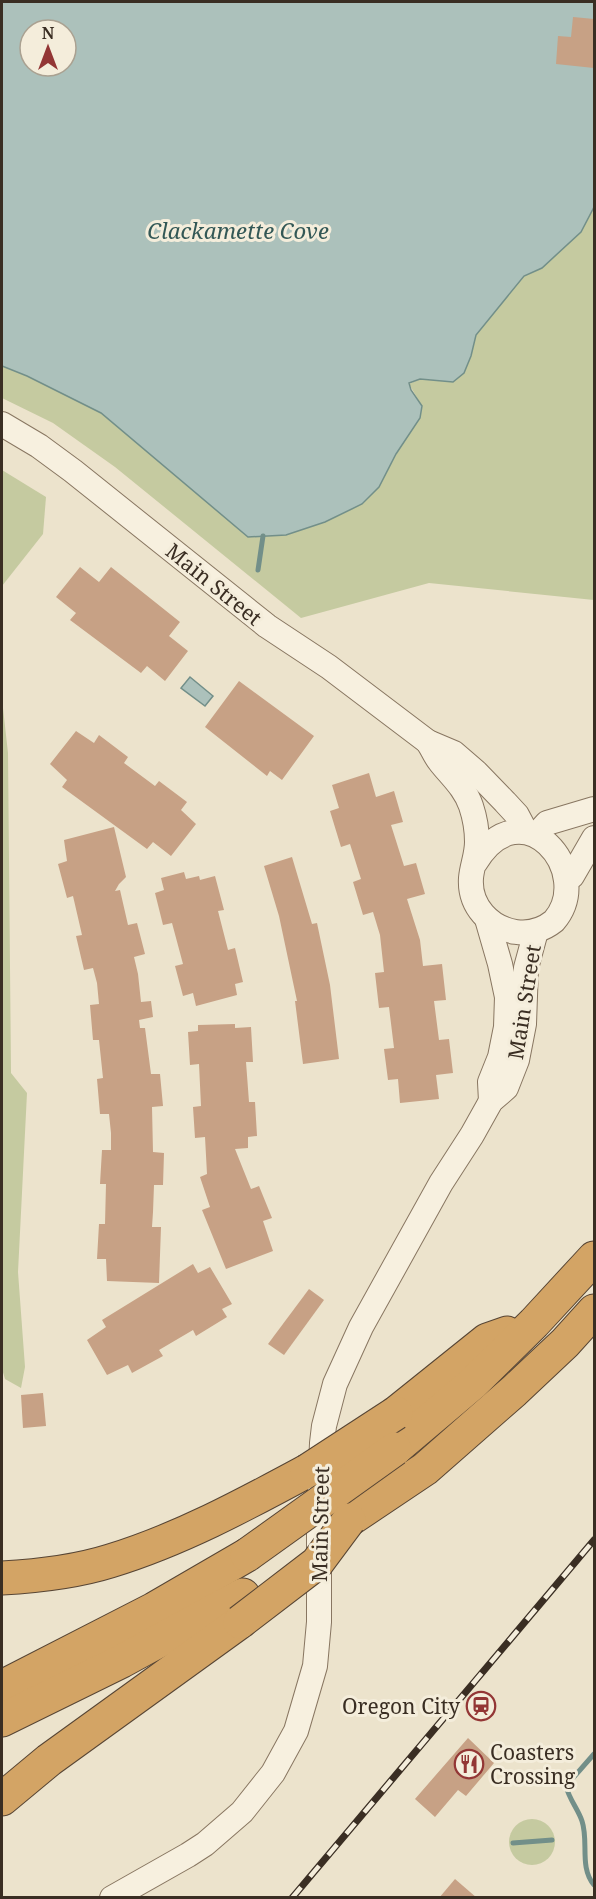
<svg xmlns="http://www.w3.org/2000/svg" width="596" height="1899" font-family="'Noto Serif',serif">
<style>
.green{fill:#c5caa0}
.water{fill:#acc1bb;stroke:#728f89;stroke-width:1.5;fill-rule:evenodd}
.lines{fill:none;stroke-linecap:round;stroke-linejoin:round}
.stream{stroke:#728f89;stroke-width:5}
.building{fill:#c7a185}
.minor-casing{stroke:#887661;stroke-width:26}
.highway-casing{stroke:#574534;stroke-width:35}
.minor{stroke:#f7f0df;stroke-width:24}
.highway{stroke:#d3a465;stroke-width:33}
.rail-casing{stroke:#3a2e23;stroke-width:7}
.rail{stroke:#f4eddb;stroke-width:4.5;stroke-dasharray:14;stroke-linecap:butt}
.highway-bridge-casing{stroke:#574534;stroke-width:35;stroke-linecap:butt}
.highway-bridge{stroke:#d3a465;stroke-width:33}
.labels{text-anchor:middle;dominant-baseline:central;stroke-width:6;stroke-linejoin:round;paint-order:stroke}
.street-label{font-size:21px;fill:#3a2e23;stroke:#f4eddb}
.poi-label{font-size:21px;fill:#3a2e23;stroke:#f4eddb;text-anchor:end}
.water-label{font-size:22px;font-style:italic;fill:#335856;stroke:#f4eddb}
</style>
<rect width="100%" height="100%" fill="#ece3cc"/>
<!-- green -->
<g class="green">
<polygon points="594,207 594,600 429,583 301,618 115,467 53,423 2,398 2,366 27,376 101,413 248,537 286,535 325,522 362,504 379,487 422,406 409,384 420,379 453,382 471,356 476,335 524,276 542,268 581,232"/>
<polygon points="2,470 46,497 43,534 2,586"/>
<polygon points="2,699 8,753 11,1073 27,1093 18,1272 25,1367 21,1388 5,1379 2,1369"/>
<circle cx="532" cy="1842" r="23"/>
</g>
<!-- water -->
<g class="water">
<path d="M2,2H594V207L581,232L542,268L524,276L476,335L471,356L464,373L453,382L420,379L409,383L411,390L422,406L420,418L396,454L379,487L362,504L325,522L286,535L248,537L101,413L27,376L2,366ZM30,30H66V66H30Z"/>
<polygon points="190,677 213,696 205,706 181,688"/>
</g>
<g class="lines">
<!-- stream -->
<g class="stream">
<polyline points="258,570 263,536"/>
<path d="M594,1754L566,1786C569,1799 578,1809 582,1821C589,1842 579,1867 594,1885"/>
<polyline points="513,1843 552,1840"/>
</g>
</g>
<!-- building -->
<g class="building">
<polygon points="573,17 594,19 594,68 556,64 558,36 571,37"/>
<polygon points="80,567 99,582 111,567 180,622 169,636 188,651 165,681 147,666 141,673 70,620 76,613 56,597"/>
<polygon points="239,681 314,736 282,780 270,771 267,776 205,727"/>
<polygon points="76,731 94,743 99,735 128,757 124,763 155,786 159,781 187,802 181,810 196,824 171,856 153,842 147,849 62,787 67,780 50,764"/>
<polygon points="369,773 376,797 394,791 403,822 391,825 404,866 416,863 425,894 407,899 420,940 423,966 442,964 446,1000 434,1001 439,1040 449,1039 453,1073 436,1075 439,1099 400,1103 398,1079 388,1080 384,1049 394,1048 389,1007 379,1008 375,973 384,972 380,935 373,912 363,915 353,882 361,879 350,844 341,847 330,811 339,808 332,785"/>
<polygon points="114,827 126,877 119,884 115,891 120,890 128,925 137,923 145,954 134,957 138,974 141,1002 151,1001 153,1017 139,1020 140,1028 145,1028 151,1074 160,1074 163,1106 152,1107 153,1152 164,1153 163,1185 154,1185 153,1212 152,1227 161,1227 159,1283 107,1281 106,1259 97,1259 99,1224 105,1224 106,1184 100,1184 102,1150 111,1150 111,1133 109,1114 100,1114 97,1079 103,1078 99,1040 93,1040 90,1005 99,1004 97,983 93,968 84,970 76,936 82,935 73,896 67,898 58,864 67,861 64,840"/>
<polygon points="292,857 312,924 317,923 330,985 339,1059 303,1064 295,1001 297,1001 279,916 264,866"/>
<polygon points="184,872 186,879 199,876 200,880 215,876 224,910 218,911 228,950 235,948 243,982 235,984 237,995 196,1006 193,993 183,996 175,966 183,964 172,923 163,925 155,893 164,890 161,878"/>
<polygon points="235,1024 235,1028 251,1027 253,1062 246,1062 249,1102 255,1102 257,1136 248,1137 248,1148 235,1149 251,1189 259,1186 272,1218 263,1221 273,1251 226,1269 202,1210 210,1207 200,1177 207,1174 205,1137 195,1138 193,1107 201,1106 199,1064 190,1065 188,1032 198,1031 198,1025"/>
<polygon points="193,1264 198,1273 210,1267 232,1304 222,1309 227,1317 196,1336 193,1330 159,1350 163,1356 132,1373 128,1365 107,1375 87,1340 106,1327 102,1320"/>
<polygon points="309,1289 324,1300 284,1355 268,1344"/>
<polygon points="43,1393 46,1426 23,1428 21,1395"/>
<polygon points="468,1738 494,1763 466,1796 458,1790 435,1817 415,1799"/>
<polygon points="455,1879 477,1898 439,1898"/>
</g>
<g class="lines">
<!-- minor casing -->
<g class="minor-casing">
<g id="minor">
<polyline points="2,424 39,446 73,471 267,626 329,667 428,742 454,753 476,772 505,802 517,815 526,832"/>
<path d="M428,742C432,748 435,756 440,762C451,776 465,788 471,806C475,818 477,830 477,842C477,855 472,866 471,878C469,906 490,928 516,932C530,934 544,929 554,921C596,872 522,785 475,863"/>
<polyline points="537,834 547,823 594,809"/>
<polyline points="572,876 594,838"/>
<polyline points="487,919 500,964 507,997 506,1027 500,1057 490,1082 491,1101"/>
<polyline points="112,1898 188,1855 205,1844 242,1812 273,1773 296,1731 315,1666 319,1622 319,1515 322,1443 324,1426 335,1384 361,1327 441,1183 472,1135 491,1101 506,1088 517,1060 524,1024 526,968 536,931"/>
</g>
</g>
<!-- highway casing -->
<g class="highway-casing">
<g id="highway">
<polyline points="396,1413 487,1340 507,1333"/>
<polyline points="395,1449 472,1384 534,1323 594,1258"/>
<polyline points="349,1520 425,1469 514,1391 565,1343 594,1311"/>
<path d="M2,1578C38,1576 75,1572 110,1561C179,1540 244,1505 307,1471"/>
<polyline points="2,1687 154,1609 247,1555"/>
<polyline points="2,1720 122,1661 243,1595"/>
<polyline points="2,1799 49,1760 240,1622"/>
</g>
</g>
<!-- minor -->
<use href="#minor" class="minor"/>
<!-- highway -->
<use href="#highway" class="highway"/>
<!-- rail casing -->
<g class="rail-casing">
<polyline id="rail" points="292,1898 594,1540"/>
</g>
<!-- rail -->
<use href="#rail" class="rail"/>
<!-- highway-bridge casing -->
<g class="highway-bridge-casing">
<g id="highway-bridge">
<polyline points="307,1471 396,1413"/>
<polyline points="247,1555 395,1449"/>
<polyline points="240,1622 317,1563 349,1520"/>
</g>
</g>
<!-- highway-bridge -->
<use href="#highway-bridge" class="highway-bridge"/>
</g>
<!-- icons -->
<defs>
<g id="station-ring" transform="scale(1.5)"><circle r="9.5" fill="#f4eddb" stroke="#933635" stroke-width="1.5"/><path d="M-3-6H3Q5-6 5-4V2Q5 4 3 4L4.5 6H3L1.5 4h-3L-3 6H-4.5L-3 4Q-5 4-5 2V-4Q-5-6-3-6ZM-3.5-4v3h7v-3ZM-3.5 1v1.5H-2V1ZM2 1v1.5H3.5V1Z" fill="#933635"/></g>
<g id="restaurant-ring" transform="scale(1.5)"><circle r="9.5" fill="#f4eddb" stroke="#933635" stroke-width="1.5"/><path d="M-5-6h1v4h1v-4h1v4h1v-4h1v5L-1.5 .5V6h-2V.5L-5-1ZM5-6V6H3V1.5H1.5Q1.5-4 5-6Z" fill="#933635"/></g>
</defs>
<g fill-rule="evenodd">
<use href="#station-ring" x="481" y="1706"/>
<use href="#restaurant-ring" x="469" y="1764"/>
</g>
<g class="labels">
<!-- street labels -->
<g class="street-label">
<text transform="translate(214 584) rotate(39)">Main Street</text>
<text transform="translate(524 1002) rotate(-81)">Main Street</text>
<text transform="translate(320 1524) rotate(-89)">Main Street</text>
</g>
<!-- poi labels -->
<g class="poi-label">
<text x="460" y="1706">Oregon City</text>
<text x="490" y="1752" text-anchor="start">Coasters<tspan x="490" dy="24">Crossing</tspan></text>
</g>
<!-- water labels -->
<g class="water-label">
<text x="238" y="230">Clackamette Cove</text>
</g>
</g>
<!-- border -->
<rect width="596" height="1899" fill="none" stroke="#3a2e23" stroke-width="6"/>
<!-- north arrow -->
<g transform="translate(48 48)"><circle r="28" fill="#f4eddb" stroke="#aaa191" stroke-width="1.5"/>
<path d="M0-4.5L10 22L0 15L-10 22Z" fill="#933635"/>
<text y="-9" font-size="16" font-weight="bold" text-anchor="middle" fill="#3a2e23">N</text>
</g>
</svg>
